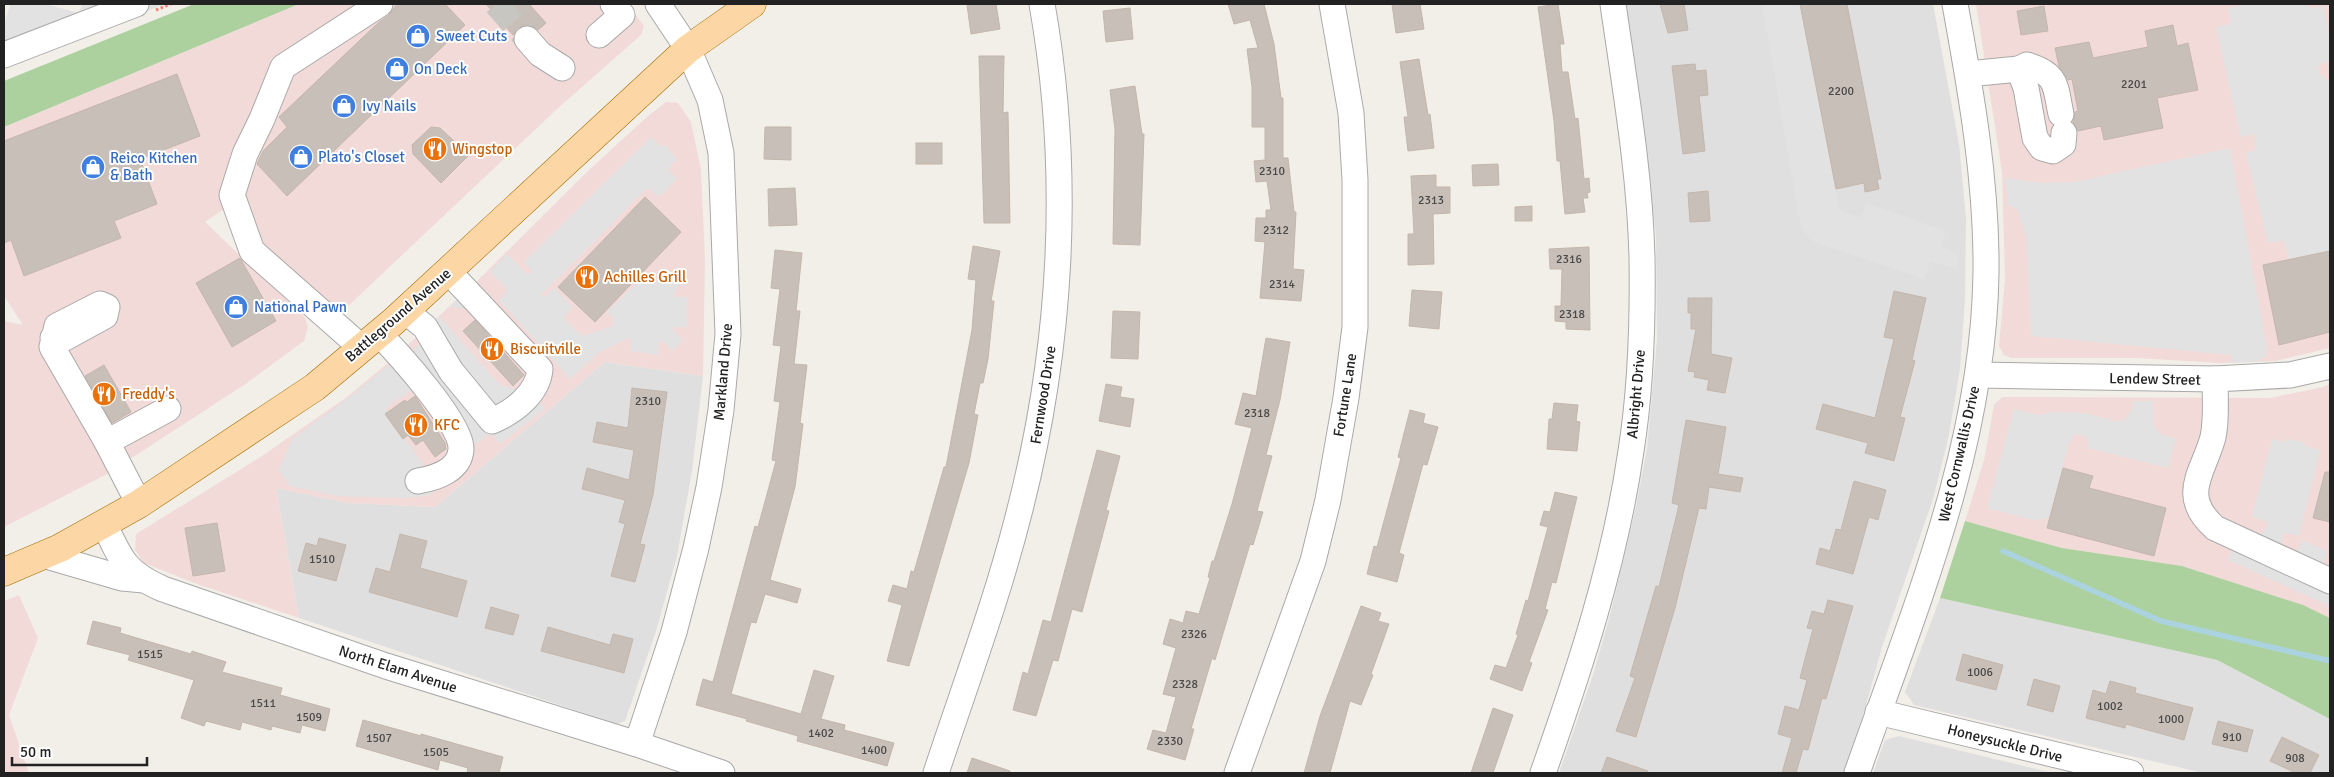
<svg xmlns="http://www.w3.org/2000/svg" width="2334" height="777" font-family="Signika,sans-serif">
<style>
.residential{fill:#e0dfdf}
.commercial{fill:#f2dad9}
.forest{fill:#add19e}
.parking{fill:#e2e2e2}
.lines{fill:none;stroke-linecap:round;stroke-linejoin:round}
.stream{stroke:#aad3df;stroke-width:5.5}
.building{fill:#c7bfb8;stroke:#c4b6ab}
.minor-tunnel{stroke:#c8c6c1;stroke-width:25;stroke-dasharray:25 12;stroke-linecap:butt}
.minor-casing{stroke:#a9a9a9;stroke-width:27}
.major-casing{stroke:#a06b00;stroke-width:29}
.path{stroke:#fa8072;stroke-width:3;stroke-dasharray:2.5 2.5;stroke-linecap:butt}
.minor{stroke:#fff;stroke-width:25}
.major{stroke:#fcd6a4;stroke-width:28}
.labels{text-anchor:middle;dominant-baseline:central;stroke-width:4;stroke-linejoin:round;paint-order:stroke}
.number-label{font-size:12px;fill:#4b4948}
.shop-label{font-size:15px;fill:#366cbe;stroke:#fff;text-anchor:start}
.food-label{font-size:15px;fill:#c56008;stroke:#fff;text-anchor:start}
.street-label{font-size:15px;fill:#222;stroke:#fff}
</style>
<rect width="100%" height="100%" fill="#f2efe9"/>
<!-- residential -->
<g class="residential">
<polygon points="1626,4 1933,4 1959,144 1966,218 1965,298 1960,369 1948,440 1933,499 1882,647 1860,727 1844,773 1559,773 1594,672 1610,615 1635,511 1647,449 1657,339 1656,235"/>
<polygon points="605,362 703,376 692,471 677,556 656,631 625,721 617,724 299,618 276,488 349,503 435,507"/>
<polygon points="1940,598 2217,660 2330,719 2330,773 2203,773 1914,705 1905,692"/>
<polygon points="1899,736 2053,773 1873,773 1885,740"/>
</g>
<!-- commercial -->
<g class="commercial">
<polygon points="299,4 627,4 644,26 641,35 557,109 346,308 331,306 224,209 205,222 305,318 308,327 304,341 247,383 107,474 4,527 4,321 23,325 4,296 4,127"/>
<polygon points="1976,4 2330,4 2330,348 2276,361 2221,363 2136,358 2012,358 2004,355 1999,346 2005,278 2002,172"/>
<polygon points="666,102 678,103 691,122 701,170 705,259 703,376 605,362 435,507 349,503 276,488 299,618 197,584 144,563 135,550 136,534 259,458 347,397 389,362 476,282 590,169 648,116"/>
<polygon points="2330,384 2330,618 2302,605 2182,566 2062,548 1965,521 1984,460 1994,405 2002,397 2270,398 2323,387"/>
<polygon points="19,595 38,638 9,715 29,773 4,773 4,601"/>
</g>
<!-- forest -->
<g class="forest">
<polygon points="194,4 299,4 4,127 4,81"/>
<polygon points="1965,521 2062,548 2182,566 2303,605 2330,618 2330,719 2217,660 1940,598"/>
</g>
<!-- parking -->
<g class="parking">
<polygon points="10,4 45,4 79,13 82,4 165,4 4,67 4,26"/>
<polygon points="1762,4 1800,4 1839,209 1860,218 1866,203 1946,231 1941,247 1958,253 1957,270 1931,261 1924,279 1812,241 1804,233 1800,222"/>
<polygon points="2250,4 2307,4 2311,8 2323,6 2330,37 2330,61 2320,64 2318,68 2321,75 2330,83 2330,251 2289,260 2284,241 2268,243 2246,153 2256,150 2255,137 2253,134 2241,137 2216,27 2229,24 2231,20 2228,8"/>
<polygon points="651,137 660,146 665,145 677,159 670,167 669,171 677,179 659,197 650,189 646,189 541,295 545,297 554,288 573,307 564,316 565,319 582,336 613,326 614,319 607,312 644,276 652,284 655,284 665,268 683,278 674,294 674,297 687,297 687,327 674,327 673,330 683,340 672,351 663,341 659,342 658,355 630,351 631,340 628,338 600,352 570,379 499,300 507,292 506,288 490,272 507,254 525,272 529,274 532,270 524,262"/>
<polygon points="2230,148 2266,344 2266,357 2261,358 2260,361 2233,363 2231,355 2031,336 2026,235 2017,209 2008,205 2005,178 2041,183 2074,182"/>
<polygon points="475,285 546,362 536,397 545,409 500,444 493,436 488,434 477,444 413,350 426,338 424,331 440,317 500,385 515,389 522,385 530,370 476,310 450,307"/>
<polygon points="405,352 426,380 387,407 386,410 424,466 428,469 461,470 430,495 408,498 339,496 290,486 279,470 292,439 351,396"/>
<polygon points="2133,401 2153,401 2153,425 2157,431 2163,435 2176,438 2168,468 2088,448 2089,441 2085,436 2075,434 2069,443 2050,515 2046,519 2033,520 1987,508 2014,409 2038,415 2052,412 2085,413 2115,421 2123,421 2132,410"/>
<polygon points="2272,439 2284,442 2287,439 2304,442 2306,446 2320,450 2299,536 2286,533 2283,535 2281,542 2286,549 2292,552 2297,551 2302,540 2327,551 2323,564 2327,567 2330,566 2330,606 2228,560 2241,528 2256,534 2263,533 2267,525 2266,521 2252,517"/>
</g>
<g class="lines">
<!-- stream -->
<polyline class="stream" points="2003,551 2161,621 2330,661"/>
</g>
<!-- building -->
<g class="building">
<polygon points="397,4 445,4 465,25 287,196 257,164 263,151 287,127 279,117 378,23 388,16"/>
<polygon points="486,4 529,4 546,23 538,30 531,25 524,25 517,28 513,35"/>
<polygon points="976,4 996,4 1000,29 971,34 967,5"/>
<polygon points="1228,4 1264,4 1274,44 1281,98 1283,98 1283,158 1288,158 1294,212 1296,212 1293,269 1304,270 1301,301 1260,298 1265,242 1255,241 1256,218 1266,218 1266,210 1271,210 1267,181 1256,182 1254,161 1265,160 1265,127 1252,127 1252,87 1247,49 1258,48 1250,20 1234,24"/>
<polygon points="1392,4 1420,4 1424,29 1396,33"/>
<polygon points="1558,4 1564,44 1560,44 1562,72 1568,72 1575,119 1578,118 1584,179 1589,178 1590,192 1587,193 1588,198 1583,198 1585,212 1565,214 1560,161 1557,161 1554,121 1538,7"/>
<polygon points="1660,4 1684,4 1688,30 1668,33"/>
<polygon points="1800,4 1847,4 1881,179 1877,179 1879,189 1865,192 1864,183 1836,189"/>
<polygon points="2044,6 2048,31 2021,35 2017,11"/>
<polygon points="1130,8 1133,39 1106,42 1103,11"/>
<polygon points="2173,25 2177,46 2188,43 2198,90 2157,98 2163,128 2104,140 2101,126 2078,131 2073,122 2075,112 2078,111 2072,79 2068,80 2059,66 2055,48 2089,42 2093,58 2148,47 2145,31"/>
<polygon points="979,56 1004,56 1003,113 1008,112 1010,223 984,223"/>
<polygon points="1419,59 1428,115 1430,114 1434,148 1408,151 1404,117 1408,117 1400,62"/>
<polygon points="1695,64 1696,71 1706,70 1708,95 1699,96 1705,151 1683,154 1672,66"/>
<polygon points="177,74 200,136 140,159 157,204 114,221 121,238 24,276 11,240 4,243 4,141"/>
<polygon points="1135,86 1142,134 1144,134 1140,245 1113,244 1115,129 1110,90"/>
<polygon points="431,127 440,128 469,155 441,183 413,154 412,145"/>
<polygon points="765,127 791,127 791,160 764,159"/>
<rect x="916" y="143" width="26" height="21"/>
<polygon points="1498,164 1499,185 1473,186 1472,165"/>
<polygon points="1436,175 1436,187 1450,187 1450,213 1433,214 1434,264 1408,265 1408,234 1414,234 1411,176"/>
<polygon points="795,188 797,225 769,226 768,189"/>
<polygon points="1708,191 1710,221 1690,222 1688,193"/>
<polygon points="645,197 681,232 595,322 558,287"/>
<polygon points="1532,206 1532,221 1515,221 1515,207"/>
<polygon points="973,246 1000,251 991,301 994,301 988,359 983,383 980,383 974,414 978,415 969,463 909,666 887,661 902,605 888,601 893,585 907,589 911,571 914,572 944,467 946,467 972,330 976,280 968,279"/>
<polygon points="1589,247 1590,330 1566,329 1566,322 1555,321 1555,306 1561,306 1562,269 1550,269 1549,249"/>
<polygon points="775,250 802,253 796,311 800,311 794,364 807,365 800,423 803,424 795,487 770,580 801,589 797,603 765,594 756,623 751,622 731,694 801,714 814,670 834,676 821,719 845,725 844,730 894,743 887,766 797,741 798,736 746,721 747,719 696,705 703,679 713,682 755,526 758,527 776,461 772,460 780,402 774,401 781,346 773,345 780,289 771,288"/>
<polygon points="2330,251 2330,332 2279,345 2263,265"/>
<polygon points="240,258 276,321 232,347 196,283"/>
<polygon points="1412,290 1442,292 1439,329 1409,326"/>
<polygon points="1894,291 1926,298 1912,360 1915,361 1900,417 1905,418 1894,461 1865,453 1868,443 1816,429 1823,404 1875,418 1894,339 1884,337"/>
<polygon points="1688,298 1712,298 1711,354 1732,358 1725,393 1707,390 1709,380 1694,377 1695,372 1688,371 1696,329 1691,329 1691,313 1688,313"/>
<polygon points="1113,311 1140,312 1138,359 1111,358"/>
<polygon points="475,320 524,375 513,386 463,331"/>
<polygon points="1266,338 1290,342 1280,400 1266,455 1272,456 1257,511 1263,512 1253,545 1250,544 1215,660 1212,658 1191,729 1194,729 1185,760 1147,749 1153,730 1166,733 1176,697 1163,694 1176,648 1163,644 1170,619 1183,623 1186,611 1199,614 1210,578 1208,577 1212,561 1214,561 1232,504 1252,428 1235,424 1243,393 1256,396"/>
<polygon points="104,365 131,412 112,423 85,376"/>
<polygon points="1106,384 1122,387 1120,397 1134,399 1130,427 1099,421"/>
<polygon points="632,388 667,392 653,495 640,544 645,545 635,582 611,576 625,524 619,522 625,500 582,489 587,468 629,480 634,450 593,442 597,422 628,428"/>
<polygon points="415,396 445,443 446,449 435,457 423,440 416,445 408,435 403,439 385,414 405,400 407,402"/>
<polygon points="1554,403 1578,405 1576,421 1580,422 1577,451 1547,449 1549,419 1552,419"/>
<polygon points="1410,410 1425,414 1423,423 1438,427 1427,465 1423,464 1399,553 1404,555 1397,582 1367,574 1374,546 1377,547 1401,458 1398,457"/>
<polygon points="1686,420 1726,427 1718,474 1743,478 1740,492 1709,487 1706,509 1699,508 1675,608 1636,737 1616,731 1635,678 1630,676 1656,586 1659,587 1679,505 1672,503"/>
<polygon points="1097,450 1120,456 1106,510 1109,511 1082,612 1072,609 1058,661 1053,660 1036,716 1013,710 1023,672 1028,674 1043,620 1051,622"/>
<polygon points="2063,468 2093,476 2089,488 2166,508 2154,556 2047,528"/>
<polygon points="2325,472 2330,472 2330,522 2313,518"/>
<polygon points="1854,481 1886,490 1878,520 1869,517 1853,574 1816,564 1820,548 1830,551 1836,529 1841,530"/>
<polygon points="1555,492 1577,497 1556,583 1552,582 1545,609 1548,610 1529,662 1532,663 1522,691 1490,679 1495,665 1506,668 1518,635 1516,634 1526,600 1528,601 1548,527 1540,525 1544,511 1550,512"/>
<polygon points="217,523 225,571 193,576 185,528"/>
<polygon points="400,534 427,541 420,568 467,581 457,617 369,592 376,568 390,572"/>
<polygon points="319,538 346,545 336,581 298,571 306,543 317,546"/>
<polygon points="1828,600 1853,606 1826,699 1822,698 1808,750 1803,749 1796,773 1782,773 1792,738 1778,734 1785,706 1799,710 1807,680 1800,678 1813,629 1807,628 1812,611 1824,614"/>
<polygon points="1361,606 1381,613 1378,621 1389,624 1371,674 1373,675 1361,705 1350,701 1330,773 1304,773 1320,716"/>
<polygon points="491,607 519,615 513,635 485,628"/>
<polygon points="93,621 121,628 120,633 191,654 192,651 226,662 222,672 282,688 280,695 330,709 325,731 302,725 300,733 272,726 271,730 242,722 240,730 206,721 204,726 181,718 194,680 128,660 130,655 87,644"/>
<polygon points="548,627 610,645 613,634 633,639 624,673 541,651"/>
<polygon points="1963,654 2003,665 1996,690 1956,680"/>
<polygon points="2034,679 2060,686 2053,712 2027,705"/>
<polygon points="2110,681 2136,688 2135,693 2193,708 2184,740 2126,724 2125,728 2086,718 2093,690 2106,694"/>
<polygon points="1493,708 1513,715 1493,773 1471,773"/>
<polygon points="363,720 421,736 421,734 503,757 499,773 467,773 468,768 440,760 438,770 356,746"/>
<polygon points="2218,721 2253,730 2247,752 2212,744"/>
<polygon points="2282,737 2319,755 2310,773 2296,773 2270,761"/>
<polygon points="1607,757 1648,771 1647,773 1601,773"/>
<polygon points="972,758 1010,771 1010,773 967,773"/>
</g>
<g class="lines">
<!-- minor-tunnel -->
<polyline class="minor-tunnel" points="496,4 527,39"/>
<!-- minor casing -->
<g class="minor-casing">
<g id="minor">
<polyline points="599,35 622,15 613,4"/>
<polyline points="527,39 540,54 562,68"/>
<polyline points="4,55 136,4"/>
<polyline points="1968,74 2019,69"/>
<path d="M2061,114C2055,86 2058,74 2027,65L2019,69L2026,88L2035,138L2042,148L2053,151L2063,144L2064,133"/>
<path d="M405,311L425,327L451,371L492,421C513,412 538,394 540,369L448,271"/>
<path d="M379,334C397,352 463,425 461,449C460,470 436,478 418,481"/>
<polyline points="53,338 63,339 105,316 107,307 100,304 57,326 52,347 107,442 139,504"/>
<polyline points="362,348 252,251 232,195 245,154 262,119 283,67 380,4"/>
<polyline points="1978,375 2215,379 2290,375 2330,366"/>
<path d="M2215,379C2215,398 2217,419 2213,437C2204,472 2178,495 2215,528L2330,581"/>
<polyline points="107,442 168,409"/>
<path d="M104,523C120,559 126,573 163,589L386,666L637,744L722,773"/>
<polyline points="43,555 122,578 144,580"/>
<polyline points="1878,712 2131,773"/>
<polyline points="637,744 674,632 696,548 709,487 721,410 728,334 721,153 710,100 688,49 658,4"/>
<path d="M936,773C964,688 996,603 1018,517C1062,349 1072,174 1042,4"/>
<polyline points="1237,773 1313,561 1328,500 1346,398 1355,327 1355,180 1351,113 1332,4"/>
<path d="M1543,773C1580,668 1615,562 1631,451C1641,388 1643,322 1642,258C1640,173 1625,88 1613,4"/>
<path d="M1857,773C1914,610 1984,447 1986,272C1987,182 1971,92 1955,4"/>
</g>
</g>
<!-- major casing -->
<g class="major-casing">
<polyline id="major" points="4,572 60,548 139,504 315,387 394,321 688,49 752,4"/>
</g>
<!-- path -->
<polyline class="path" points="156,10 171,4"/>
<!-- minor -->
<use href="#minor" class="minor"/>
<!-- major -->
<use href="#major" class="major"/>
</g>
<!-- icons -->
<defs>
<g id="shop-disc" transform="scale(1.25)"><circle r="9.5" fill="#3f7fe0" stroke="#fff"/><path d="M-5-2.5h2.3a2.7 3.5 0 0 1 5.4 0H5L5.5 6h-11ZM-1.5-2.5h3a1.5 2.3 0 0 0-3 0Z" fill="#fff"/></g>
<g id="restaurant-disc" transform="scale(1.25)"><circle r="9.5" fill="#e8710a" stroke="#fff"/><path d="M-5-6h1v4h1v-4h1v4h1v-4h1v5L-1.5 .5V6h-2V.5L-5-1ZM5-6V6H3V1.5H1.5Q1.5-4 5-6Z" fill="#fff"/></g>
</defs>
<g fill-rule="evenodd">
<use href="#shop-disc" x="418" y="36"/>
<use href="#shop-disc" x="397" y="69"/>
<use href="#shop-disc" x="344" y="106"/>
<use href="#restaurant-disc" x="435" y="149"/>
<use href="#shop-disc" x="301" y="157"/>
<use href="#shop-disc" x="93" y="167"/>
<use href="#restaurant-disc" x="587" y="277"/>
<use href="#shop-disc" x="236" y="307"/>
<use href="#restaurant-disc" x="492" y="349"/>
<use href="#restaurant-disc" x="104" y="394"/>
<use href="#restaurant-disc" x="416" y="425"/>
</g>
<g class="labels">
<!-- number labels -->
<g class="number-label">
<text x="2134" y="84">2201</text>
<text x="1841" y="91">2200</text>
<text x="1272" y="171">2310</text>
<text x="1431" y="200">2313</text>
<text x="1276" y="230">2312</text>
<text x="1569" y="259">2316</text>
<text x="1282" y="284">2314</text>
<text x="1572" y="314">2318</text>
<text x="648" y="401">2310</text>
<text x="1257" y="413">2318</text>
<text x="322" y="559">1510</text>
<text x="1194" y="634">2326</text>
<text x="150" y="654">1515</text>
<text x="1980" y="672">1006</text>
<text x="1185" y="684">2328</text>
<text x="263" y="703">1511</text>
<text x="2110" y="706">1002</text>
<text x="309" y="717">1509</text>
<text x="2171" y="719">1000</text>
<text x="821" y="733">1402</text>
<text x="2232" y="737">910</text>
<text x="379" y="738">1507</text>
<text x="1170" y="741">2330</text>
<text x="874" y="750">1400</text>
<text x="436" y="752">1505</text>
<text x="2295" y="758">908</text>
</g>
<!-- shop labels -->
<g class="shop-label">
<text x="436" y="36">Sweet Cuts</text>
<text x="414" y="69">On Deck</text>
<text x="362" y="106">Ivy Nails</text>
<text x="318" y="157">Plato's Closet</text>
<text x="110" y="158">Reico Kitchen<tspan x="110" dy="17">&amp; Bath</tspan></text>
<text x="254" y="307">National Pawn</text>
</g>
<!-- food labels -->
<g class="food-label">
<text x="452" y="149">Wingstop</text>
<text x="604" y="277">Achilles Grill</text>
<text x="510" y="349">Biscuitville</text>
<text x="122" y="394">Freddy's</text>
<text x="434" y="425">KFC</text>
</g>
<!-- street labels -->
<g class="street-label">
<text transform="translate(398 315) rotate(-41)">Battleground Avenue</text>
<text transform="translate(723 372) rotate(-85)">Markland Drive</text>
<text transform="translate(2155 379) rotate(1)">Lendew Street</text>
<text transform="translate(1636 394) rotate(-85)">Albright Drive</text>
<text transform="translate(1043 395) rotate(-81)">Fernwood Drive</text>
<text transform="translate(1345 395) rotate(-81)">Fortune Lane</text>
<text transform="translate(1959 454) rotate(-77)">West Cornwallis Drive</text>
<text transform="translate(398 669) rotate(18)">North Elam Avenue</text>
<text transform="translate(2005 743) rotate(14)">Honeysuckle Drive</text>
</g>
</g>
<!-- border -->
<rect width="2334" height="777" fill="none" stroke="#222222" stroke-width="10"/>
<!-- scale -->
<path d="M12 757v8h135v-8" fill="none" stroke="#222222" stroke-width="2.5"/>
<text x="20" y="757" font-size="15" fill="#222222" stroke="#ffffff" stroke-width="4" paint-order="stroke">50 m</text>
</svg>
